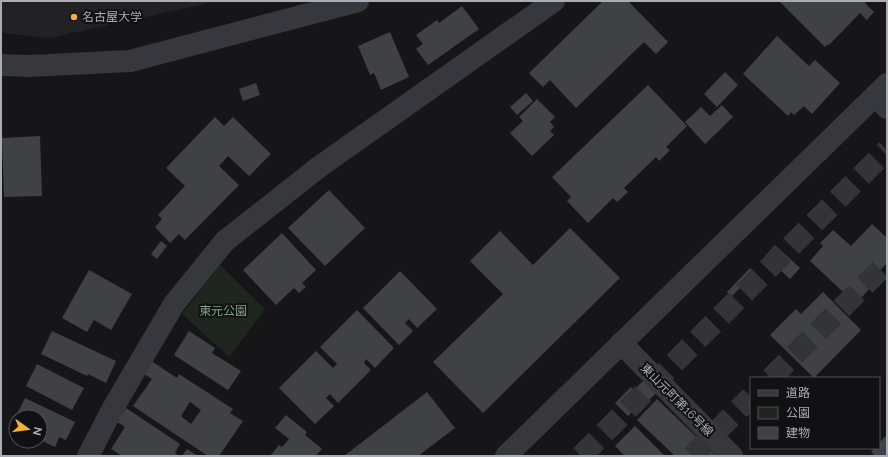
<svg xmlns="http://www.w3.org/2000/svg" width="888" height="457" font-family="Raleway,'Noto Sans JP',sans-serif">
<style>
.built{fill:#222225}
.green{fill:#1e261f}
.building{fill:#404145;fill-rule:evenodd}
.lines{fill:none;stroke-linecap:round;stroke-linejoin:round}
.motorway-tunnel{stroke:#333438;stroke-width:22;stroke-dasharray:22 11;stroke-linecap:butt}
.minor{stroke:#37383d;stroke-width:22}
.tertiary{stroke:#37383d;stroke-width:22}
.poi-dot{fill:#f2b134;stroke:#111113;stroke-width:1.5}
.labels{text-anchor:middle;dominant-baseline:central;stroke-width:4;stroke-linejoin:round;paint-order:stroke}
.poi-label{font-size:12px;fill:#a8adb8;stroke:#111113;text-anchor:start}
.park-label{font-size:12px;fill:#7fa381;stroke:#111113}
.street-label{font-size:12px;fill:#a8adb8;stroke:#111113}
</style>
<rect width="100%" height="100%" fill="#161618"/>
<!-- built -->
<polygon class="built" points="1,1 218,1 50,38 1,33"/>
<!-- green -->
<polygon class="green" points="220,265 265,309 229,357 182,314"/>
<!-- building -->
<g class="building">
<polygon points="603,1 628,1 668,42 656,54 644,42 576,108 550,80 543,87 529,73"/>
<polygon points="779,1 868,1 865,3 874,12 867,20 860,13 829,45 828,44 825,47"/>
<polygon points="462,6 479,29 428,65 416,49 423,44 416,35 437,20 439,23"/>
<polygon points="390,32 409,77 381,90 374,73 370,75 358,46"/>
<polygon points="777,36 809,66 815,60 840,83 812,114 804,106 794,115 791,112 788,116 743,74"/>
<polygon points="725,72 738,85 717,107 704,94"/>
<polygon points="256,83 260,95 243,101 239,89"/>
<polygon points="648,85 687,126 666,147 670,150 659,161 656,157 624,188 628,192 617,202 613,198 588,223 567,201 571,197 552,177"/>
<polygon points="526,93 533,101 517,115 510,107"/>
<polygon points="537,99 555,117 550,122 554,127 550,131 554,135 532,156 510,133 523,121 519,117"/>
<polygon points="722,105 733,117 705,144 685,122 701,107 710,116"/>
<polygon points="215,117 224,126 233,117 271,154 249,176 228,156 219,166 239,185 185,240 179,234 170,243 155,227 162,219 158,215 185,186 166,168"/>
<polygon points="40,136 42,196 4,197 2,138"/>
<polygon points="329,190 365,228 325,266 288,228"/>
<polygon points="872,224 887,238 887,263 865,286 869,289 856,304 810,261 823,246 820,243 833,230 851,246"/>
<polygon points="570,228 620,278 483,413 433,362 503,294 470,261 500,231 533,265"/>
<polygon points="282,233 316,270 302,283 306,287 299,293 294,288 276,305 243,270"/>
<polygon points="161,241 167,246 157,259 151,254"/>
<polygon points="775,245 800,268 790,279 765,256"/>
<polygon points="750,268 755,273 732,296 727,292"/>
<polygon points="89,270 132,294 111,330 94,320 87,332 62,318"/>
<polygon points="400,271 437,309 417,328 409,319 405,323 413,331 399,345 363,308"/>
<polygon points="823,292 861,330 814,378 770,335 796,309 801,314"/>
<polygon points="357,310 394,348 375,368 366,359 364,363 371,370 338,403 330,394 326,398 334,406 315,424 279,388 316,351 333,368 337,364 320,347"/>
<polygon points="52,331 116,361 106,383 88,374 87,376 41,354"/>
<polygon points="189,331 215,348 212,353 241,371 228,390 174,355"/>
<path d="M151,361L177,378L179,374L233,409L230,413L243,421L219,456H208L133,406L152,379L143,373ZM190,402L201,410L191,424L181,416Z"/>
<polygon points="37,364 84,388 72,410 26,386"/>
<polygon points="644,380 656,393 646,403 643,401 628,416 615,403 631,387 634,390"/>
<polygon points="427,392 455,428 418,456 344,456"/>
<polygon points="25,398 75,422 66,440 59,437 55,447 40,440 40,417 16,417 16,428 11,426"/>
<polygon points="657,399 705,445 693,456 675,456 637,420"/>
<polygon points="126,408 180,444 175,453 179,456 122,456 111,449 125,427 117,422"/>
<polygon points="286,415 307,432 305,435 322,449 316,456 270,456 279,445 282,447 289,439 275,428"/>
<polygon points="635,426 665,456 625,456 615,446"/>
<polygon points="887,435 887,456 875,456 871,451 874,448 879,448 879,443"/>
<polygon points="187,449 198,456 182,456"/>
<polygon points="710,450 716,456 704,456"/>
</g>
<g class="lines">
<!-- motorway-tunnel -->
<g class="motorway-tunnel">
<polyline points="771,378 887,263"/>
<polyline points="581,456 887,150"/>
<polyline points="692,456 751,397"/>
</g>
<!-- minor -->
<g class="minor">
<polyline points="1,65 29,66 130,61 358,1"/>
<polyline points="875,96 887,108"/>
<polyline points="621,343 732,456"/>
<polyline points="88,456 113,408 174,304 225,241 319,167 554,1"/>
</g>
<!-- tertiary -->
<polyline class="tertiary" points="506,456 887,84"/>
</g>
<!-- markers -->
<circle class="poi-dot" cx="74" cy="17" r="4"/>
<g class="labels">
<!-- poi labels -->
<g class="poi-label">
<text x="82" y="17">名古屋大学</text>
</g>
<!-- park labels -->
<g class="park-label">
<text x="223" y="311">東元公園</text>
</g>
<!-- street labels -->
<g class="street-label">
<text transform="translate(677 400) rotate(45)">東山元町第16号線</text>
</g>
</g>
<!-- border -->
<rect width="888" height="457" fill="none" stroke="#a8adb8" stroke-width="4"/>
<!-- legend -->
<rect x="750" y="377" width="130" height="72" fill="#111113" stroke="#4d4f55"/>
<rect x="758" y="390" width="20" height="6" fill="#37383d" stroke="#4d4f55"/>
<text x="786" y="397" font-size="12" fill="#a8adb8">道路</text>
<rect x="758" y="407" width="20" height="12" fill="#1e261f" stroke="#4d4f55"/>
<text x="786" y="417" font-size="12" fill="#a8adb8">公園</text>
<rect x="758" y="427" width="20" height="12" fill="#404145" stroke="#4d4f55"/>
<text x="786" y="437" font-size="12" fill="#a8adb8">建物</text>
<!-- north arrow -->
<g transform="translate(28 429) rotate(104)"><circle r="19" fill="#111113" stroke="#4d4f55"/>
<path d="M0-3L7 15L0 10L-7 15Z" fill="#f2b134"/>
<text y="-6" font-size="11" font-weight="bold" text-anchor="middle" fill="#a8adb8">N</text>
</g>
</svg>
